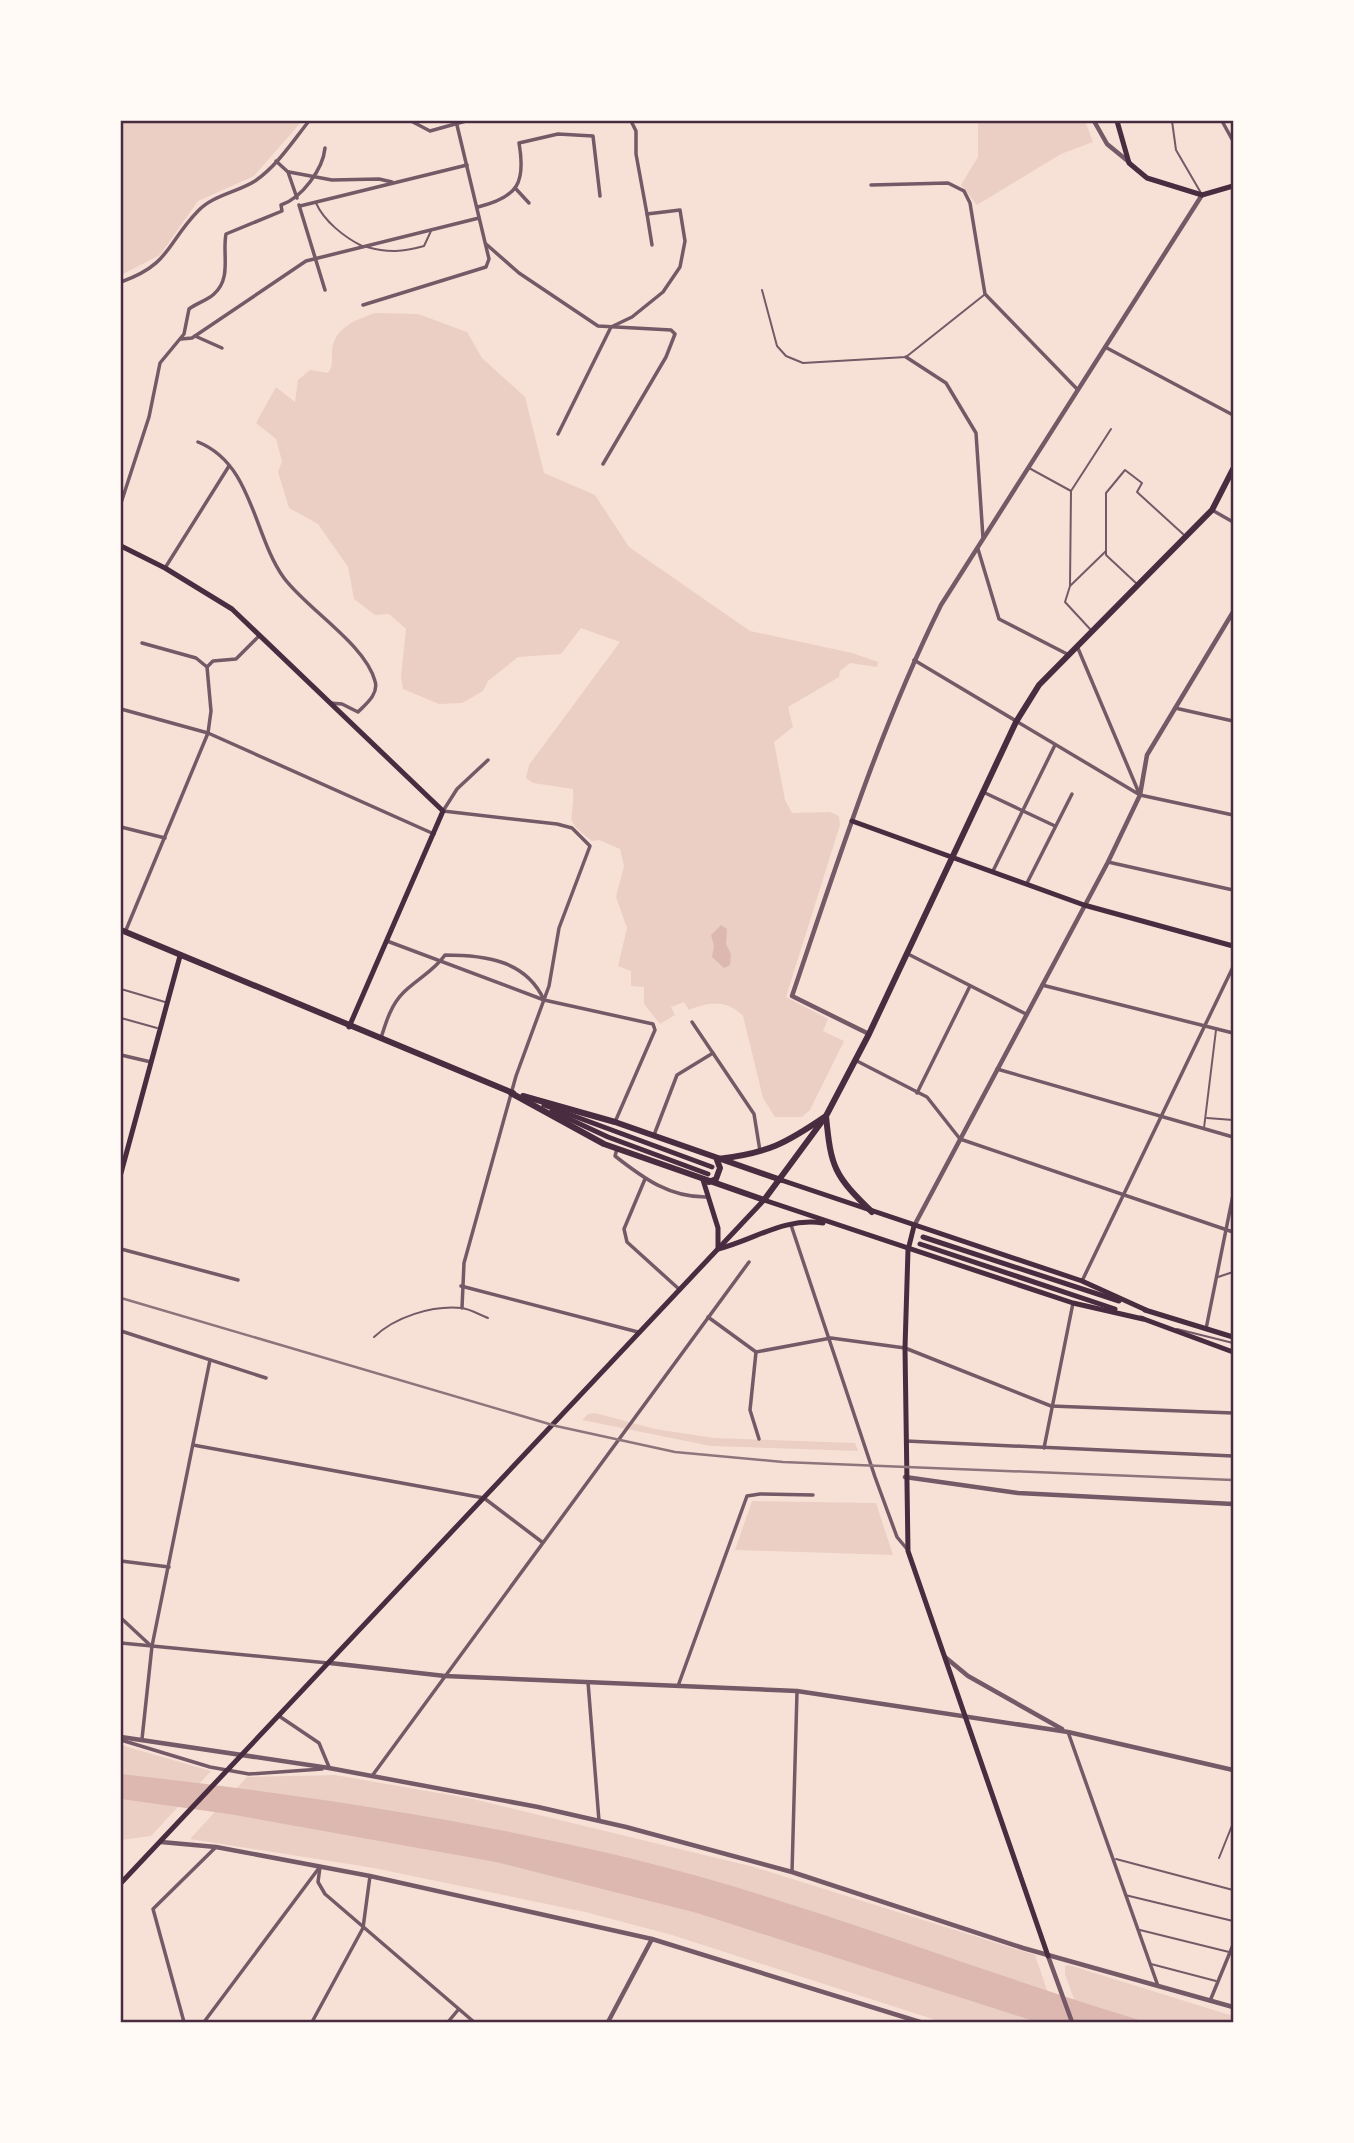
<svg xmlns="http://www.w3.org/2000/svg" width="1354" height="2143" font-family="'Varela Round',sans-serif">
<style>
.green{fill:#ebcfc5}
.water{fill:#dcb8b0}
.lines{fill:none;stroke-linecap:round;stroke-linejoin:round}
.service{stroke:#755966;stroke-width:2}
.minor{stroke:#755966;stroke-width:3.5}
.tertiary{stroke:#755966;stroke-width:4.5}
.secondary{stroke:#4a2c40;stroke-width:5}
.primary{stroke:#4a2c40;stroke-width:6}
.rail{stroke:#8f747c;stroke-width:2.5}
.neatline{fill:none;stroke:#4a2c40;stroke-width:2.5}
</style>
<rect width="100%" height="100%" fill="#f7e1d7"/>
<!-- green -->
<g class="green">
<polygon points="121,121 302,121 254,176 198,201 160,255 121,275"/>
<polygon points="978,121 1085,121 1093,142 1061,154 977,205 961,185 978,157"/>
<path d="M375,313L418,314L467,332L482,358L525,397L544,473L595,495L629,547L750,631L852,653L878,662L877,667L850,663L840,671L839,677L788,707L793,727L774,742L785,800L792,813L830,812L839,816L840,825L786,997L828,1019L823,1031L844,1041L810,1110L802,1117H775L763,1098L743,1016C726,999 710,1002 689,1010L684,1002L671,1007L675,1015L660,1024L644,1004V987L631,986V971L618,966L627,928L616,897L624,866L620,849L599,840L592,841C561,817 575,823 573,789L533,783L526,778L529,765L620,642L581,628L561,654L518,657L488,681L483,691L462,703L439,704L403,689L401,677L406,629L389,614L375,615L354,599L348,567L318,524L289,508L278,472L282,461L276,439L256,423L276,387L295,402L298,380L310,370L328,373C333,366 332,361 332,352C333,328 355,320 375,313Z"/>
<polygon points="595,1413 655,1429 714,1438 855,1443 858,1451 711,1446 582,1420 588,1414"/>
<polygon points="752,1501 876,1503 893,1555 735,1550"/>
<polygon points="121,1745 211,1771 151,1836 121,1840"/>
<polygon points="335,1775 473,1799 754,1867 1035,1955 1058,2022 942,2022 672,1935 585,1912 374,1868 190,1839 247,1777"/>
<polygon points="1069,1965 1233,2016 1233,2022 1082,2022 1065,1974 1065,1966"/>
</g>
<!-- water -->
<g class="water">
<polygon points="721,925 727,929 726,944 731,954 730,965 724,968 712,957 714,946 711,935"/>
<path d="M121,1774C291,1793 462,1818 629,1858C805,1901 973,1970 1146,2022H1037L697,1913L496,1862L229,1814L121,1799Z"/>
</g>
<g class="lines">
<!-- service -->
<g class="service">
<polyline points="1172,121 1176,150 1201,193"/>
<path d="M316,203C324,221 344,237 362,246"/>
<path d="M367,247C388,253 403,252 424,246L431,231"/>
<polyline points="762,290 777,346 786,356 803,363 906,357 984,295"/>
<polyline points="1029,468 1071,491"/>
<polyline points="1137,584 1106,555 1106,493 1125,470 1142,483 1137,492 1183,534"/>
<polyline points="1070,586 1071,491 1111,429"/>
<polyline points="1090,629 1065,602 1070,586 1106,551"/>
<polyline points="121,989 165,1002"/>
<polyline points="121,1018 157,1028"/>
<polyline points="1207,1118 1233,1120"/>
<polyline points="1204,1128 1216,1030"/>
<polyline points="1218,1277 1233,1272"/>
<polyline points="1177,1329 1233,1343"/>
<path d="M374,1337C395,1317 432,1305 462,1308C470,1309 480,1315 488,1318"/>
<polyline points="1219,1858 1233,1823"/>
<polyline points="1116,1859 1233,1890"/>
<polyline points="1125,1895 1233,1921"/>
<polyline points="1140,1930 1229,1952"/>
<polyline points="1151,1964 1216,1981"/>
</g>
<!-- minor -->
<g class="minor">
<polyline points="411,121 430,131 466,121"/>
<polyline points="1222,121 1233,141"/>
<polyline points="276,161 288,172 297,198"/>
<polyline points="289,172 332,180 379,179 392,182"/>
<polyline points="871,185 948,183 964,191 970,203 985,294 1078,390"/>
<polyline points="516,189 529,203"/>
<polyline points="299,205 325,290"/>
<polyline points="300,206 467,165"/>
<path d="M478,207C518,197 526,183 519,143L558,134L593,136L600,196"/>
<polyline points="647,214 652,245"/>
<polyline points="486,244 519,273 598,326 671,330 675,334 666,357 603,464"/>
<path d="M121,282C171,264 166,244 198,211C213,195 238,192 255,181C277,166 293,141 309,121"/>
<polyline points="363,305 486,267 489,259 456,121"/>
<polyline points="195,336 222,348"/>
<polyline points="181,339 192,338 306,261 479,218"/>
<polyline points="1105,347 1233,415"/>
<polyline points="906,357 946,383 976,433 983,538"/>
<polyline points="558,434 611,327 632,317 663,292 680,267 685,241 680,210 647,214 636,154 636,131 631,121"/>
<path d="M198,442C253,464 253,535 284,578C307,609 365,644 375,681C379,694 366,704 358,712L342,704L330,703"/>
<path d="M121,503L149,417L160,363L184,334L189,309C197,303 208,300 214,294C232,278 222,254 226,234L282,211L281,205C302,198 323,169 325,148"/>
<polyline points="1212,510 1233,522"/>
<polyline points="978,549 999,619 1069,655"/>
<polyline points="165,568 229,466"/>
<polyline points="142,643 196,658 207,667"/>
<polyline points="1077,646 1139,793"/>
<polyline points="914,660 1140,795 1233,815"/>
<polyline points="1175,708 1233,721"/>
<polyline points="121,709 208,733 434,834"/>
<polyline points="983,792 1055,826"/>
<polyline points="121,827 165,838"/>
<polyline points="1108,862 1233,890"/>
<polyline points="993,871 1055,745"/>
<polyline points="1027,883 1072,794"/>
<polyline points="126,930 208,733 211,711 207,667 213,661 236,659 259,636"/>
<polyline points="387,941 544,1000 653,1024 655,1030 615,1122"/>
<polyline points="908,954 1026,1014"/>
<polyline points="1042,985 1233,1033"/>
<polyline points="692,1022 754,1114 760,1151"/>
<path d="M381,1038C386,1022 391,1005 403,993C416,980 435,970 445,955C484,955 526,960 544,1000"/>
<polyline points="121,1055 151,1062"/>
<polyline points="855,1060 927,1097 960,1139 1233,1232"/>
<polyline points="997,1069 1233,1137"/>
<polyline points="917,1093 970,986"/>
<polyline points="654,1135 677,1075 713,1053"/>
<path d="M617,1149L615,1156C643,1178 670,1198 708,1197"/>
<polyline points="645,1179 624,1229 627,1242 680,1290"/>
<polyline points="791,1225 875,1477 897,1537 907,1549"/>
<polyline points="121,1249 238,1280"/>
<polyline points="1082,1281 1233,967"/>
<polyline points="461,1286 638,1332"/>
<polyline points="462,1308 464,1263 516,1076 549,986 559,928 590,846 572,828 557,824 443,811 457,789 488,760"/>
<polyline points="708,1317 756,1352 831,1338 905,1348 1051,1406 1233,1413"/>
<polyline points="1206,1329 1233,1195"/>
<polyline points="121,1331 266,1378"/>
<polyline points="756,1352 750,1410 759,1439"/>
<polyline points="906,1441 1233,1456"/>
<polyline points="193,1445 484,1498 542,1542"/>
<polyline points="1044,1448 1073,1303"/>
<polyline points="121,1561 169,1567"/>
<polyline points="121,1618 150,1645"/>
<polyline points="121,1643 328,1663"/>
<polyline points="588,1682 599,1821"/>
<polyline points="678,1686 747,1496 760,1494 813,1495"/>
<polyline points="279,1716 319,1743 329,1767"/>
<polyline points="1068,1732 1158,1986"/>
<polyline points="142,1739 152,1646 210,1360"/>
<polyline points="121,1740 210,1767 249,1774 322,1769"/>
<polyline points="372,1776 749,1262"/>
<polyline points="320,1867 318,1882 325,1894 474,2022"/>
<polyline points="792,1872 797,1692"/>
<polyline points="1210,2001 1233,1945"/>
<polyline points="184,2022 153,1909 216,1847"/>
<polyline points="204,2022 319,1868"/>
<polyline points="312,2022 363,1928 370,1876"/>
<polyline points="448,2022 458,2010"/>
</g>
<!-- tertiary -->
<g class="tertiary">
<polyline points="1094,121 1107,144 1129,162"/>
<path d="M869,1034L792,996C837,864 879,730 941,605L1202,195"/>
<polyline points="914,1226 1108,862 1140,795 1147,755 1233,612"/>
<polyline points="905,1477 1018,1493 1233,1504"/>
<polyline points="945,1657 968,1676 1062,1729"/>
<polyline points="330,1663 445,1676 797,1691 1068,1732 1233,1770"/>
<polyline points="121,1737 329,1768 538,1807 626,1827 792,1872 1023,1948 1233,2007"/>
<polyline points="161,1842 216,1847 370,1876 652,1939 920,2022"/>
<polyline points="1048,1956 1072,2022"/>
<polyline points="608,2022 652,1939"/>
</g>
<!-- secondary -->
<g class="secondary">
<polyline points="1117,121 1129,163 1147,178 1202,195 1233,186"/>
<polyline points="121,546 165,568 232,609 443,811 349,1027"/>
<polyline points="852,821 1084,905 1233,946"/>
<polyline points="544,1105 712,1167"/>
<polyline points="552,1111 608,1137 708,1174"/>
<polyline points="121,1173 180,956"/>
<path d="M703,1180L718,1228V1249C754,1240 784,1217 823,1223"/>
<polyline points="781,1180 1082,1281 1146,1310"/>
<polyline points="914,1226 908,1250 905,1348 908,1551 1048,1956"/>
<polyline points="923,1237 1119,1301"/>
<polyline points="920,1244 1115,1309"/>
<polyline points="1145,1310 1233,1337"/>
<polyline points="1141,1318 1233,1352"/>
<polyline points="121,1883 764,1200 1073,1303 1143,1319"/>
</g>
<!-- primary -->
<g class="primary">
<polyline points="121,930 513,1093"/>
<polyline points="511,1093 604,1144 764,1200 826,1116 869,1034 1016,722 1039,685 1212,510 1233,469"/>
<polyline points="523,1096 615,1122 781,1180"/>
<path d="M718,1159C768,1153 785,1144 826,1116C831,1168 834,1175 872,1212"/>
<polyline points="709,1182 716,1179 720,1168 717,1160"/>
</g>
<!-- rail -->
<polyline class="rail" points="121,1298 556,1426 675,1452 783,1462 1233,1480"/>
</g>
<!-- border -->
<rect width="1354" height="2143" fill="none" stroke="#fffaf5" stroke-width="245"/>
<rect x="122" y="122" width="1110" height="1899" class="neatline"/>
</svg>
